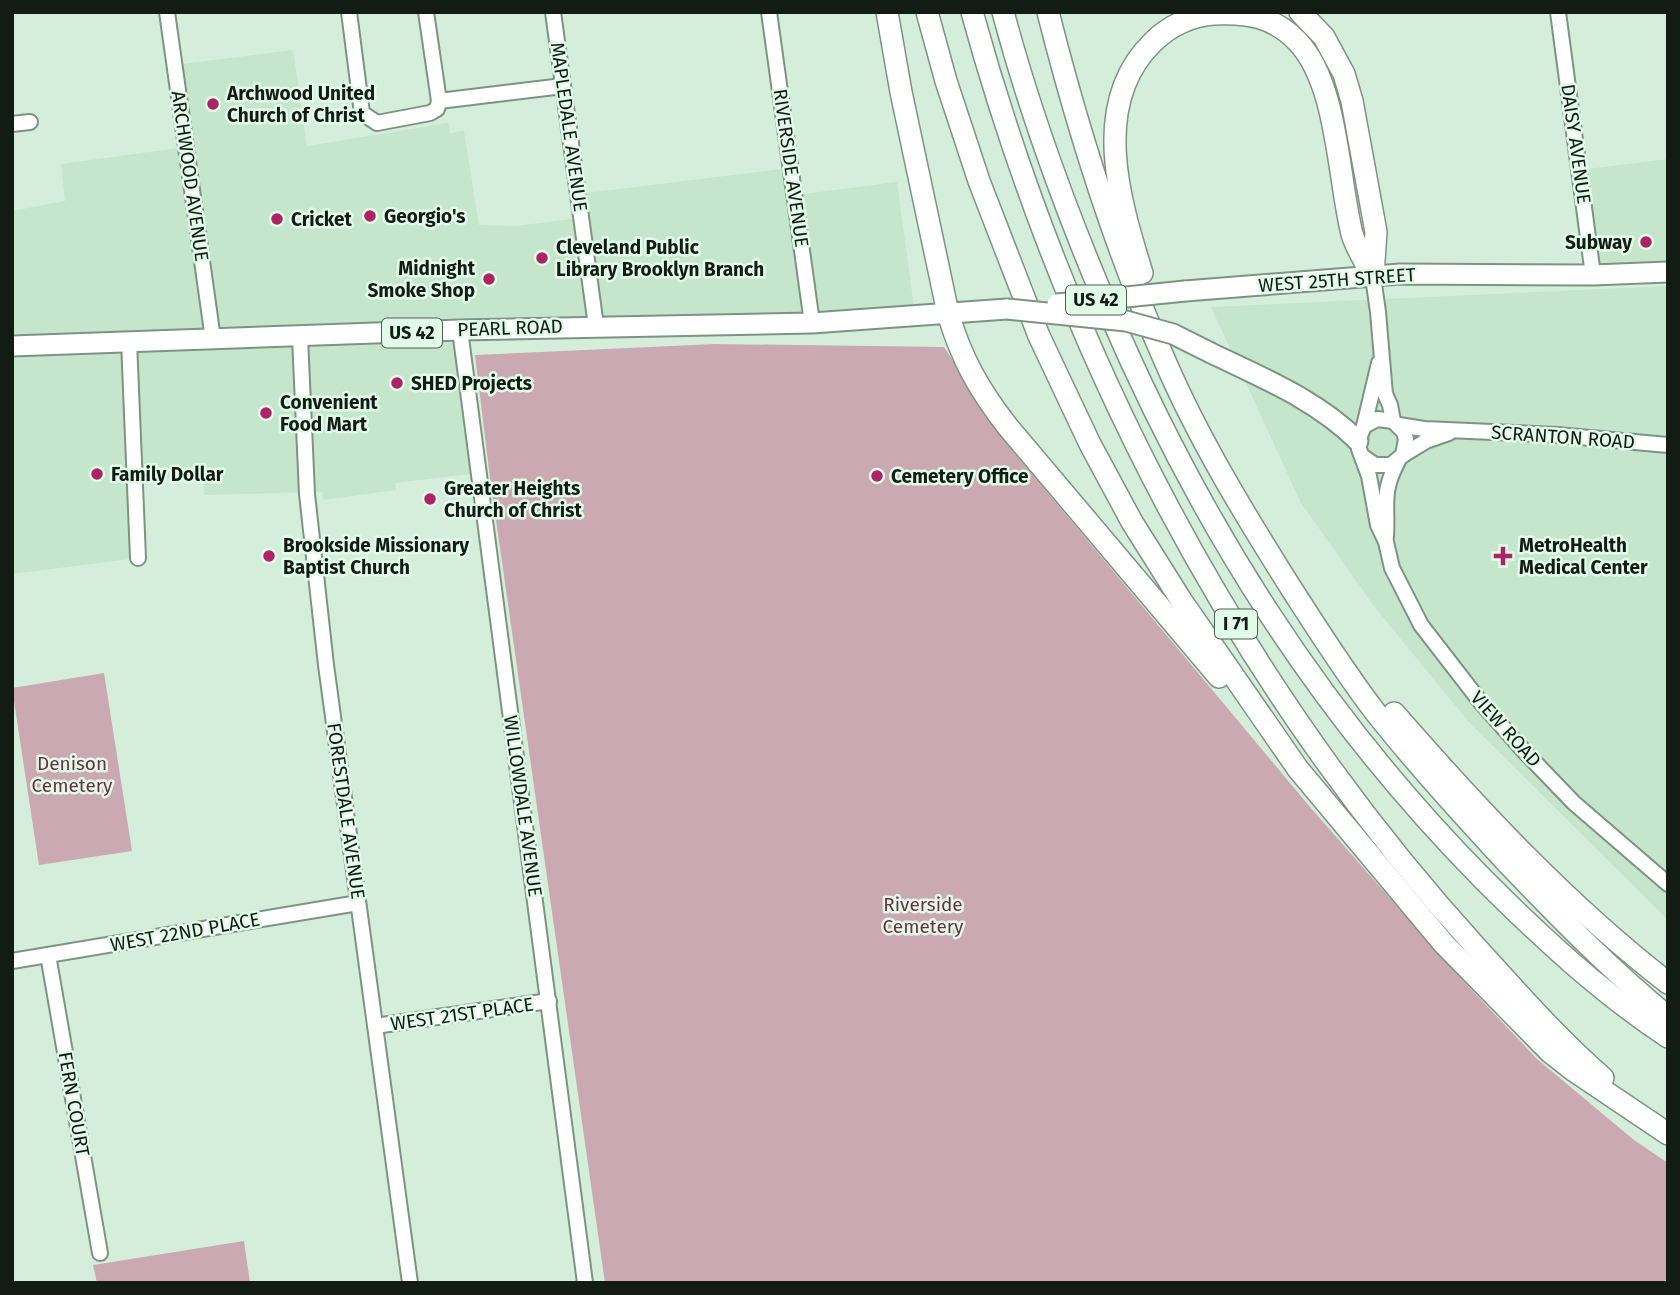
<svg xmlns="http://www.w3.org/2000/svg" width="1680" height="1295" font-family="'Fira Sans',sans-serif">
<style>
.built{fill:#c5e5cd}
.green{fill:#caa9b3}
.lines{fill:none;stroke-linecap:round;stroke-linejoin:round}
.minor-casing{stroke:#7d9483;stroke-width:18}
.major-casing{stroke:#7d9483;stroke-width:23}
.highway-casing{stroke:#7d9483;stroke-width:24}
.minor{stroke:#fff;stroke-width:14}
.major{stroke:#fff;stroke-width:19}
.highway{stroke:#fff;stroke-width:21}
.major-bridge-casing{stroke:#7d9483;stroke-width:23;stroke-linecap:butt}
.major-bridge{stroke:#fff;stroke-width:19}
.poi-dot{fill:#ad2363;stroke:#e2fbe8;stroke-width:2.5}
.labels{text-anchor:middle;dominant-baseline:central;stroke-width:5;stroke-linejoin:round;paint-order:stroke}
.shield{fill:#e2fbe8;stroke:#505e54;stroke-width:2}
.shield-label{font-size:18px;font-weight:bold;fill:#121b14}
.poi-label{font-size:19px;font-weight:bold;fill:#121b14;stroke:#e2fbe8;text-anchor:start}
.street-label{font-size:19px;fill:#121b14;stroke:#e2fbe8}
.park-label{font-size:19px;fill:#6d2d46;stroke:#e2fbe8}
</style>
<rect width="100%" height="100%" fill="#d5eedb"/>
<!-- built -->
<g class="built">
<polygon points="293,50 307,146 448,123 450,133 464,131 479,225 515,226 581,218 578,194 791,168 795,195 897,182 915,315 460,330 479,473 395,483 396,490 323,500 322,492 204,495 203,478 135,480 138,558 12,574 12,211 65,201 61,164 186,147 175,65"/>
<polygon points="1668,159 1668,272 1593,275 1579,170"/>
<polygon points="1668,286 1668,920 1469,722 1376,609 1301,503 1211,307"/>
</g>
<!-- green -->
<g class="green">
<polygon points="715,344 944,347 1007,444 1310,807 1451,968 1537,1059 1634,1140 1668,1163 1668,1283 605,1283 490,478 475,355"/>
<polygon points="104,673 132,851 39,865 12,688"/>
<polygon points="244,1241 250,1283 97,1283 93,1265"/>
</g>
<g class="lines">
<!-- minor casing -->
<g class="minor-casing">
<g id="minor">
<polyline points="167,12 213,339"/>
<polyline points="349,12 362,113 377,123 430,113 437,109 439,101"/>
<polyline points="426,12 439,101"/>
<polyline points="553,12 596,326"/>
<polyline points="769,12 812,323"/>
<polyline points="1558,12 1593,275"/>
<polyline points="439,101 563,86"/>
<polyline points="12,124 30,122"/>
<polyline points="1373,277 1378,312 1385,394 1390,405 1393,421"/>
<polyline points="460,330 585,1283"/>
<polyline points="300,337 307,494 326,665 410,1283"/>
<polyline points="129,341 138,558"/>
<polyline points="1399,425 1424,429 1557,435 1668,445"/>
<polyline points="1364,426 1379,363"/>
<polyline points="1403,455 1426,441 1449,433"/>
<polyline points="1362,456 1375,465 1391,465 1403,455 1406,439 1404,432 1393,421 1377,419 1364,426 1358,441 1359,449 1369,476 1378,525 1386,542 1392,568 1421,625 1479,700 1524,751 1574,803 1668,884"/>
<path d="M1386,537C1388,503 1381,493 1398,461"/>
<polyline points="48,955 100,1253"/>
<polyline points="12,961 358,903"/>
<polyline points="375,1026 549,1001"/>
</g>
</g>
<!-- major casing -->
<g class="major-casing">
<g id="major">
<polyline points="1185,291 1400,274 1593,275 1668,272"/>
<polyline points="12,346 460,330 812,323 1007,309"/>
<path d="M1211,353C1263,378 1317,400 1358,441"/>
</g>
</g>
<!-- highway casing -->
<g class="highway-casing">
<g id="highway">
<path d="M887,12L901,92L948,313C961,358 979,390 1008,427L1219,677"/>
<polyline points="927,12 946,81 979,181 1039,336 1090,444 1132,522 1181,600 1298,769 1444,944 1550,1052 1573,1070 1668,1134"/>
<path d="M972,12C1067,356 1235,682 1476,947C1517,992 1557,1038 1603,1078"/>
<path d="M1003,12C1030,113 1066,211 1107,307C1199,522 1318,712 1483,879C1540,936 1600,992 1668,1037"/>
<path d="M1048,12C1078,131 1115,249 1165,361C1199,440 1245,515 1291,588C1318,630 1345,673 1376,713C1418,766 1465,817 1511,867C1561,919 1612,971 1668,1017"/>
<polyline points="1300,12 1324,37 1344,74 1352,101 1376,232 1373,275"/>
<path d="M1142,273C1119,199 1090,103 1153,42C1169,26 1192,15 1214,14C1247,12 1274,17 1297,41C1338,83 1338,178 1352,234C1356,248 1366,263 1373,277"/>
<path d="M1394,713C1478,809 1567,905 1668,983"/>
</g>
</g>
<!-- minor -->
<use href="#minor" class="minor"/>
<!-- major -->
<use href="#major" class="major"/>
<!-- highway -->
<use href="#highway" class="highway"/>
<!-- major-bridge casing -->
<g class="major-bridge-casing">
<g id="major-bridge">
<polyline points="1057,304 1185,291"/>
<polyline points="1007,309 1126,321 1173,334 1211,353"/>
</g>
</g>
<!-- major-bridge -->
<use href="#major-bridge" class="major-bridge"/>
</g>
<!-- markers -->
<g class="poi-dot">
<circle cx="213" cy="104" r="7"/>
<circle cx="370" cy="216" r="7"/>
<circle cx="277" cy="219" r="7"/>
<circle cx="1646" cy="242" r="7"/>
<circle cx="542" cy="258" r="7"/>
<circle cx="489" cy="279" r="7"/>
<circle cx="397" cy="383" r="7"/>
<circle cx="266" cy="413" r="7"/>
<circle cx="97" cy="474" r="7"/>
<circle cx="877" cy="476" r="7"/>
<circle cx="430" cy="499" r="7"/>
<circle cx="269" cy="556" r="7"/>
<path d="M1499.5 545.5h7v7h7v7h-7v7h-7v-7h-7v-7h7z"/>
</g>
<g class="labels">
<!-- shield labels -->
<g class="shield">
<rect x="1066" y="285.5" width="60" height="29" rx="5"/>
<rect x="382" y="318.5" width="60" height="29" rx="5"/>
<rect x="1215" y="609.5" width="42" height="29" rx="5"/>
</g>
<g class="shield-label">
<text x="1096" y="300">US 42</text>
<text x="412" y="333">US 42</text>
<text x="1236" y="624">I 71</text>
</g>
<!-- poi labels -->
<g class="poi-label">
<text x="227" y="93">Archwood United<tspan x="227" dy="22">Church of Christ</tspan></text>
<text x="384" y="216">Georgio's</text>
<text x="291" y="219">Cricket</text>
<text x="1632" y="242" text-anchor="end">Subway</text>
<text x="556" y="247">Cleveland Public<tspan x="556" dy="22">Library Brooklyn Branch</tspan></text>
<text x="475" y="268" text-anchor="end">Midnight<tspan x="475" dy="22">Smoke Shop</tspan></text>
<text x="411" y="383">SHED Projects</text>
<text x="280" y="402">Convenient<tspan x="280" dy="22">Food Mart</tspan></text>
<text x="111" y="474">Family Dollar</text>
<text x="891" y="476">Cemetery Office</text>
<text x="444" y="488">Greater Heights<tspan x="444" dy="22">Church of Christ</tspan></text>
<text x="283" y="545">Brookside Missionary<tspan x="283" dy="22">Baptist Church</tspan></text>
<text x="1519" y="545">MetroHealth<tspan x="1519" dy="22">Medical Center</tspan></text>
</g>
<!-- street labels -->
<g class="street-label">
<text transform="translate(569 127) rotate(82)">MAPLEDALE AVENUE</text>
<text transform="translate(1576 144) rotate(82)">DAISY AVENUE</text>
<text transform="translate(791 168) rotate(82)">RIVERSIDE AVENUE</text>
<text transform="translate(190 176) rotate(82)">ARCHWOOD AVENUE</text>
<text transform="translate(1337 280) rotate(-4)">WEST 25TH STREET</text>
<text transform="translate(510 328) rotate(-2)">PEARL ROAD</text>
<text transform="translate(1563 437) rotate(4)">SCRANTON ROAD</text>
<text transform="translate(1506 729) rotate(48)">VIEW ROAD</text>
<text transform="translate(523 806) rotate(82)">WILLOWDALE AVENUE</text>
<text transform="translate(346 811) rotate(82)">FORESTDALE AVENUE</text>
<text transform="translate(185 932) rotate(-10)">WEST 22ND PLACE</text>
<text transform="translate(462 1014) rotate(-8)">WEST 21ST PLACE</text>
<text transform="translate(74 1104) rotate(80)">FERN COURT</text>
</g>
<!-- park labels -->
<g class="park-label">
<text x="72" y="763">Denison<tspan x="72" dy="22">Cemetery</tspan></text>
<text x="923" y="904">Riverside<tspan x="923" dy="22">Cemetery</tspan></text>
</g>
</g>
<!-- border -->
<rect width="1680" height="1295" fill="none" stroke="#121b14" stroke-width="28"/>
</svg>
